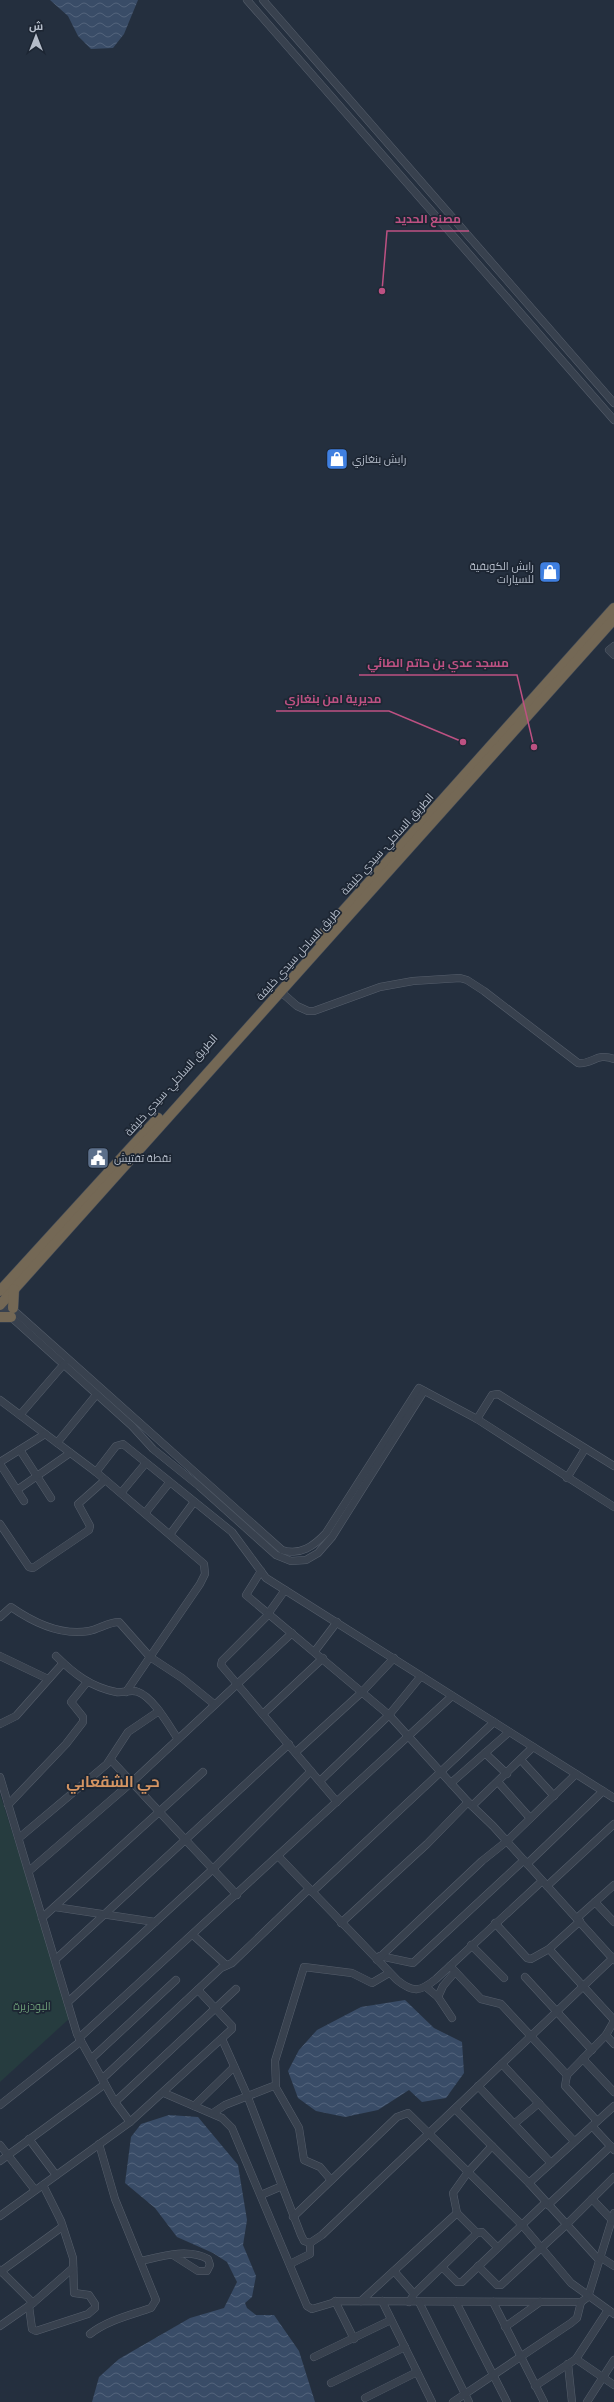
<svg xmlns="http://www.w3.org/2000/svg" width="614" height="2402" font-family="'Public Sans',Cairo,sans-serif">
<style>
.green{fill:#263c3f}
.water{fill:url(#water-waves)}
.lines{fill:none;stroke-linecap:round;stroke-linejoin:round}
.minor-casing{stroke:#565f6c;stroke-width:8}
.highway-casing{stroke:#434c59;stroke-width:11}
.minor{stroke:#38414e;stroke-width:7}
.highway{stroke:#746855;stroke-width:10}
.labels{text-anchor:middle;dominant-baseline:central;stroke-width:3.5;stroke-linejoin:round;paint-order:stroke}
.poi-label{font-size:11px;fill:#b4bcc9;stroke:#1d2633;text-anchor:start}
.street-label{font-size:11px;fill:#b4bcc9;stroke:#1d2633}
.park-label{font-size:11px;fill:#6b9a76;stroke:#1d2633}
.district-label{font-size:15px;font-weight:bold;fill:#d59563;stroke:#1d2633}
.leader{fill:none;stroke:#bd5182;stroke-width:1.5}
.callout-dot{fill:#bd5182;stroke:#1d2633;stroke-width:1.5}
.callout-label{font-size:12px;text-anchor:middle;font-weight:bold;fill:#bd5182;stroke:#1d2633;stroke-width:3.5;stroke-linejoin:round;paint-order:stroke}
</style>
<defs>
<pattern id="water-waves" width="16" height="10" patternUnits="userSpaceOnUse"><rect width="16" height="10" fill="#394c67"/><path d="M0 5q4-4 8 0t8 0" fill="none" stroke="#53647b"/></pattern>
</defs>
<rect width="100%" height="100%" fill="#242f3e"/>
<!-- green -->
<polygon class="green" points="0,1794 71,2017 0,2082"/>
<!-- water -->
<g class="water">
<polygon points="50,0 138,0 124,34 113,48 91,49 78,36 68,16"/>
<polygon points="405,2000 434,2028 462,2042 464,2073 446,2098 422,2102 409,2090 378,2110 345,2117 316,2111 298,2098 288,2071 299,2050 317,2030 361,2007"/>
<polygon points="169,2115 198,2117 238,2165 247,2220 243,2245 256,2276 252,2297 245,2303 247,2308 256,2315 274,2315 299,2351 315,2402 92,2402 99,2377 119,2359 190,2318 224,2308 237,2282 227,2262 213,2253 177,2237 155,2208 125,2183 131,2137 141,2124"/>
</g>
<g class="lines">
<!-- minor casing -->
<g class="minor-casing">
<g id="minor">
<polyline points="247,0 614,420"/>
<polyline points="263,0 614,403"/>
<polyline points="614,646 609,650 614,655"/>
<path d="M281,992L297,1006L308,1011H314L380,987L413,981L460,978L467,980L484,991L578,1063C592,1065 597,1052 614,1059"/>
<path d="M0,1298L282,1550C300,1556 314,1546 326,1533L419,1388L477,1419L614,1507"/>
<polyline points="0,1307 132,1426 153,1449 199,1486 276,1555 291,1561 306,1560 318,1553 332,1537 424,1391"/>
<polyline points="0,1400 96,1472 204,1564 205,1574 200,1584 126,1692"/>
<polyline points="20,1415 64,1364"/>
<polyline points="477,1419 492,1395 498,1394 614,1466"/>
<polyline points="57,1443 96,1395"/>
<polyline points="20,1450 51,1498"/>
<polyline points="0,1462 45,1434"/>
<polyline points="0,1464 24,1501"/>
<polyline points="96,1472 116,1446 123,1444 232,1532 266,1578 614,1798"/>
<polyline points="567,1478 585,1449"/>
<polyline points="17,1490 70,1453"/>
<polyline points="121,1493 145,1464"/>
<polyline points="146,1512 169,1483"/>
<polyline points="0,1524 29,1567 33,1568 89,1530 90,1526 78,1504 105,1480"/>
<polyline points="171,1533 194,1502"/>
<polyline points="261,1571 246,1595 389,1715 468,1802 493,1826 614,1960"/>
<polyline points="268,1614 285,1590"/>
<polyline points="269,1614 222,1661 221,1665 337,1802"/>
<path d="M0,1617L11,1607C34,1623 61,1636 89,1631C99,1629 109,1622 119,1622L150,1657L182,1678L214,1704"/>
<polyline points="315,1651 337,1622"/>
<polyline points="0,1656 48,1679"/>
<path d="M56,1656C74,1674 91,1687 116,1692C123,1693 132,1689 138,1692C153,1697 169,1726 178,1739"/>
<polyline points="263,1714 323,1658"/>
<polyline points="0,1724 16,1716 63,1663"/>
<polyline points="296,1752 362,1692 394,1658"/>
<polyline points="485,1753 507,1774"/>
<polyline points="111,1760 237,1895"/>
<polyline points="521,1760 554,1796"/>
<polyline points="0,1777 77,2034 115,2102 130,2122 232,2029 232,2026 198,1990"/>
<polyline points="320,1781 389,1715 421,1676"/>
<polyline points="498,1782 530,1818"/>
<polyline points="451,1783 509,1732"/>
<polyline points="8,1805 66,1744 83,1722 83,1717 71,1702 87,1682"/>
<polyline points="472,1806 533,1747"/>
<polyline points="19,1838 107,1764 128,1732 159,1711"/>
<path d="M279,1857L397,1980C413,1993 420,1992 436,1979L542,1881"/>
<polyline points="527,1864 603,1791"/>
<polyline points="29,1871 132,1782 292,1633"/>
<polyline points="547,1886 614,1824"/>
<polyline points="312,1892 494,1722"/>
<polyline points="595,1902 614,1922"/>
<polyline points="55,1907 155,1922"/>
<polyline points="42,1918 203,1772"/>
<polyline points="577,1918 614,1885"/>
<polyline points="341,1923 427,1844 468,1802"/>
<polyline points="495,1923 527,1958 531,1959 549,1949 580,1921"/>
<polyline points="193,1935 226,1965"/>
<polyline points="471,1945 504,1978"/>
<polyline points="549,1949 614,2020"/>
<polyline points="380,1956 413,1963 524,1860"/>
<polyline points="56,1959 289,1744"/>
<polyline points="377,1960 482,1861 507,1841 576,1774"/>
<polyline points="450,1966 481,1999 501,2004 567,2075 606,2035 614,2021"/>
<polyline points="525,1977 592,2050"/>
<polyline points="426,1987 438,1997 452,2018"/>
<polyline points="438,1997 443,1986 455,1972"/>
<polyline points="68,2002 213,1869 311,1771"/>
<polyline points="606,2035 614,2044"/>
<polyline points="79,2038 452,1696"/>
<polyline points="222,2039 247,2095 301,2235 304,2241 310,2243 322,2235 614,1957"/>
<polyline points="92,2058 176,1980"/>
<polyline points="583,2059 614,2092"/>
<polyline points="502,2064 574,2141"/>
<polyline points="567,2075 565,2086 597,2121"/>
<polyline points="102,2079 221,1968 232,1963 309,1889"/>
<polyline points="275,2086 299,2128 304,2160 320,2167 331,2180"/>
<polyline points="478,2086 551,2163"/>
<polyline points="164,2093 222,2118 232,2128 307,2306 312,2309 339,2301 581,2302 588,2297 614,2213"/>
<polyline points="115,2102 236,1989"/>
<polyline points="0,2105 81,2041"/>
<polyline points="194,2106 234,2067"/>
<polyline points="455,2109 529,2183 599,2260"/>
<polyline points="213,2113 225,2105 276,2085 275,2061 304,1967 352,1973 372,1983 389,1973"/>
<polyline points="514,2124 539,2103"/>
<polyline points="592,2126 614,2150"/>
<polyline points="29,2139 56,2175"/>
<polyline points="0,2145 35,2190"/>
<polyline points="0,2161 105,2084"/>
<polyline points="529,2183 614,2106"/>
<polyline points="261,2195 282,2186"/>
<polyline points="592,2199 612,2220"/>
<polyline points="548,2205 611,2146"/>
<polyline points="0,2216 130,2122"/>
<polyline points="293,2217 397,2117 408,2113 522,2225 571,2283 614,2314"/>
<polyline points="477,2233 457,2213 453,2193 468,2172 492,2146"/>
<polyline points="600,2257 614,2266"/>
<path d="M141,2261C162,2256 188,2248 208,2259L210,2265L207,2271H198L173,2255"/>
<polyline points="290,2264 310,2254 310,2243"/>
<polyline points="478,2266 497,2285 501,2285 566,2225 614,2177"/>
<polyline points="443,2268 457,2282 462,2282 545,2203"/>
<polyline points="0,2270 33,2303"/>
<polyline points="394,2271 414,2294"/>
<polyline points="0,2272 62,2227"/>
<polyline points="335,2301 354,2339"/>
<polyline points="361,2301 457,2213"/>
<polyline points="382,2301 432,2402"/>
<polyline points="409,2302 414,2294 477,2233 482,2232 497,2247"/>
<polyline points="419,2302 469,2402"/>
<polyline points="456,2302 507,2402"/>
<polyline points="493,2302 544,2402"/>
<polyline points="29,2306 32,2329 36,2331 88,2314 95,2308 95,2304 89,2295 74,2293 73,2258 61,2221 43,2185"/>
<polyline points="0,2326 33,2303 73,2268"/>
<polyline points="505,2327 540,2302"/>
<path d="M90,2334C108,2320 131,2315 151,2308L156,2300L115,2199L99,2144"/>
<polyline points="314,2357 391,2320"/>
<polyline points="576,2359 614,2385"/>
<polyline points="568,2364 572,2402"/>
<polyline points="331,2383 405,2347"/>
<polyline points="535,2386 576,2359 608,2310"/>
<polyline points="365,2398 417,2372"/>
<polyline points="453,2402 571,2323 577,2318 581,2302"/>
<polyline points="587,2402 614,2360"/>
</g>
</g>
<!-- highway casing -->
<g class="highway-casing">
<g id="highway">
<polyline points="318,939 614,608"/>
<polyline points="0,1291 158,1118"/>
<polyline points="0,1305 614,619"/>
<polyline points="13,1308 14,1289"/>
<polyline points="0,1317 11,1317"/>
</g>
</g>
<!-- minor -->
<use href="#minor" class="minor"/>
<!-- highway -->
<use href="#highway" class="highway"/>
</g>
<!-- icons -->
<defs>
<g id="shop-square" transform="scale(1.15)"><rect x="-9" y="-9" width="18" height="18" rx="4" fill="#3f7fe0" stroke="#1d2633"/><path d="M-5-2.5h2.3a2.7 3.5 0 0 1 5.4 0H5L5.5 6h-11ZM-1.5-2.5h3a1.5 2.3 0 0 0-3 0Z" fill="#fff"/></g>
<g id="civic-square" transform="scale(1.15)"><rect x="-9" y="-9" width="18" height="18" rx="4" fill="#5c6f8a" stroke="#1d2633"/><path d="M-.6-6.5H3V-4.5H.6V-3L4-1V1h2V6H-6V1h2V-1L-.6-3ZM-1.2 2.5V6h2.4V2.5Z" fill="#fff"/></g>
</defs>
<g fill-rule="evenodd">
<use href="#shop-square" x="337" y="459"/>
<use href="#shop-square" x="550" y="572"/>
<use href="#civic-square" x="98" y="1158"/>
</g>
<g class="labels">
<!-- poi labels -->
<g class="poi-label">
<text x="352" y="459">رابش بنغازي</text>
<text x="534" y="566" text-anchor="end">رابش الكويفية<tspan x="534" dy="13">للسيارات</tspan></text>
<text x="114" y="1158">نقطة تفتيش</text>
</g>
<!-- street labels -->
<g class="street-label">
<text transform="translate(387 844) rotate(-48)">الطريق الساحلي- سيدي خليفة</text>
<text transform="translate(298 954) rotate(-48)">طريق الساحل سيدي خليفة</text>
<text transform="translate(171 1085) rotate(-48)">الطريق الساحلي- سيدي خليفة</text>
</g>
<!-- park labels -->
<g class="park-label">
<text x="32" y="2006">البودزيرة</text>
</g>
<!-- district labels -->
<g class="district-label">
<text x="113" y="1781">حي الشقعابي</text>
</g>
</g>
<!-- callouts -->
<path class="leader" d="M382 291L387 231H469M534 747L517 675H359M463 742L389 711H276"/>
<g class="callout-dot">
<circle cx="382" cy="291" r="4"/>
<circle cx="534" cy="747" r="4"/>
<circle cx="463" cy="742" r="4"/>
</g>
<g class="callout-label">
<text x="428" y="223">مصنع الحديد</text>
<text x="438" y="667">مسجد عدي بن حاتم الطائي</text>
<text x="333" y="703">مديرية امن بنغازي</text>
</g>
<!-- north arrow -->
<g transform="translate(36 36)" stroke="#1d2633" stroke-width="3" paint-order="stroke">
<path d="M0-3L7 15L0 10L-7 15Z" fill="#b4bcc9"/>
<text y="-6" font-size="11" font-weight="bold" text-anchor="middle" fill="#b4bcc9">ش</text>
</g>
</svg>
